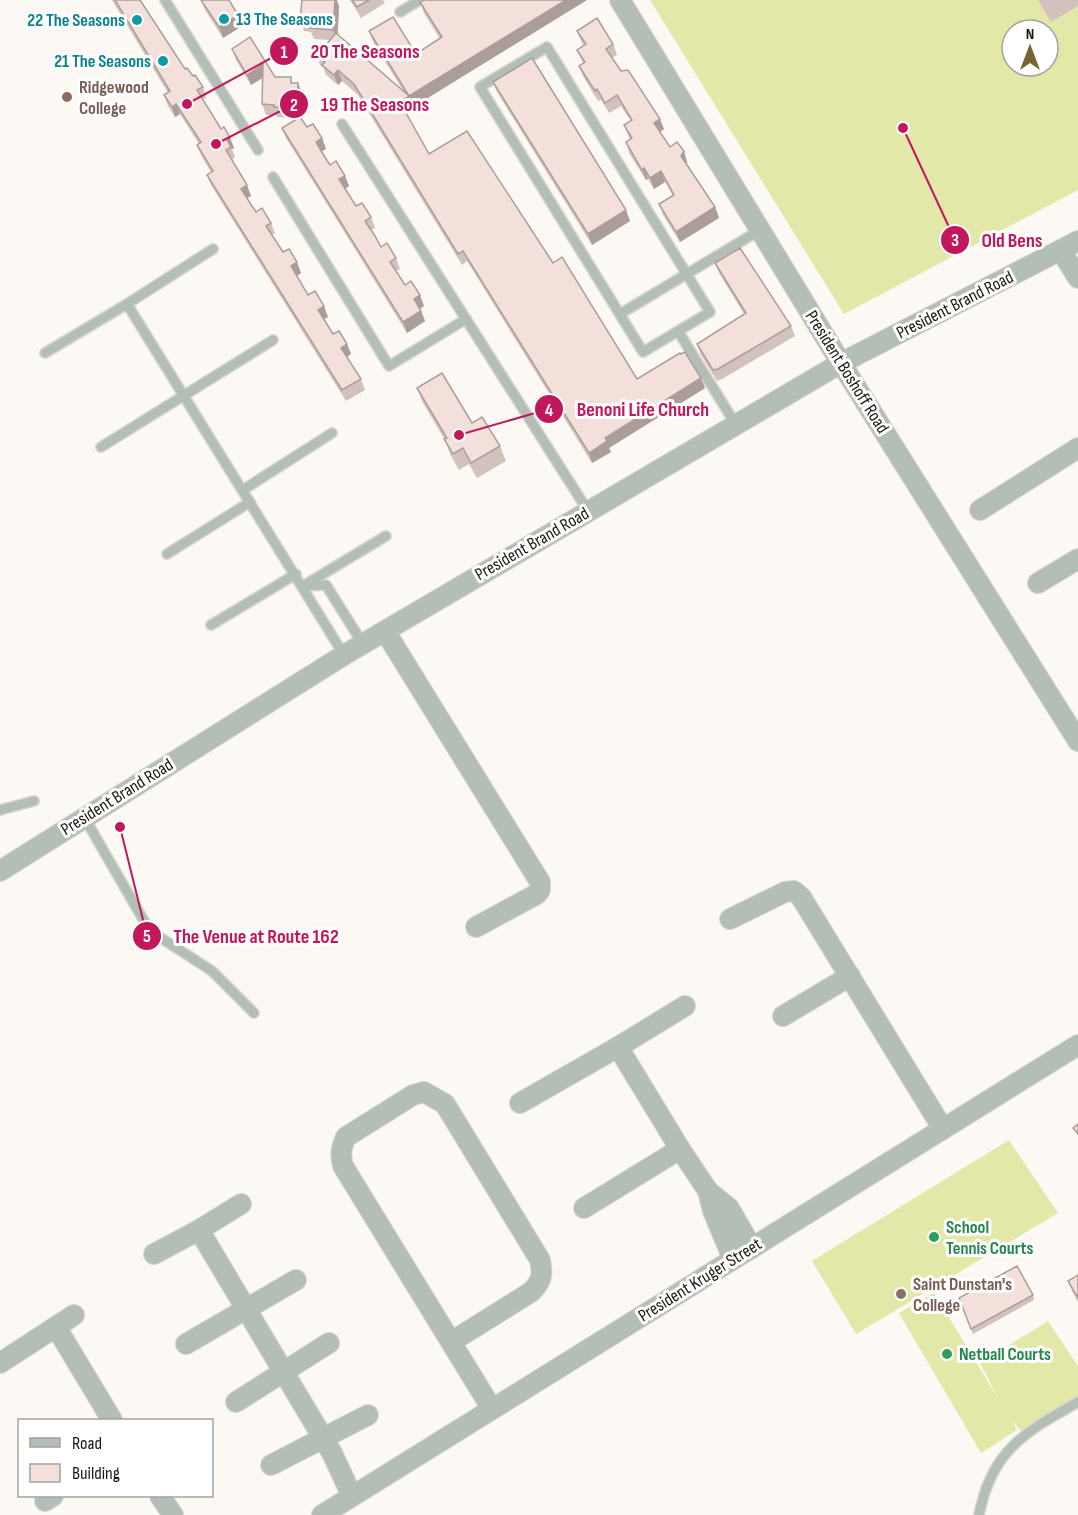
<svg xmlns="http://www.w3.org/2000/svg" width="1078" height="1515" font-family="'Sofia Sans Condensed',sans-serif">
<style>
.garden{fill:#e3e7a7;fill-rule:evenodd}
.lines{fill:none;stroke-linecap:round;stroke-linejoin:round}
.lane-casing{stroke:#d8d5cf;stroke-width:12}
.street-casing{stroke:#d8d5cf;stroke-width:22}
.lane{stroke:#b3beb6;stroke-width:9}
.street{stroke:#b3beb6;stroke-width:20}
.wall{fill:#d2c1bc}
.shaded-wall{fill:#ab9d99}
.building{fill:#f4e0db;stroke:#ab9d99;stroke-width:1.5}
.culture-dot{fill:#0f9aa8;stroke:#fff;stroke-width:2}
.education-dot{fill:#8d6e63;stroke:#fff;stroke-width:2}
.leisure-dot{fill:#2e9e5b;stroke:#fff;stroke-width:2}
.labels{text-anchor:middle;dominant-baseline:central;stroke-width:6;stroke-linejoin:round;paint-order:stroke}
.culture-label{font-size:18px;font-weight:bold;fill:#0d838f;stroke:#fff;text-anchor:end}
.education-label{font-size:18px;font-weight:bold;fill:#785e54;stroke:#fff;text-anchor:start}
.street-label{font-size:18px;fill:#1c160e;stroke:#fff}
.leisure-label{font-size:18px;font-weight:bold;fill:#27864d;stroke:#fff;text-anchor:start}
.leader{fill:none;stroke:#c2185b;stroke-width:2}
.callout-dot{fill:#c2185b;stroke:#fff;stroke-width:2}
.mark-label{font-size:18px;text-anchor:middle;font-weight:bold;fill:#fff}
.callout-label{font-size:20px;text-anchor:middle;font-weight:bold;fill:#c2185b;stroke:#fff;stroke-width:6;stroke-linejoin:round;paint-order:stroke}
</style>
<rect width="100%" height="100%" fill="#fcf9f4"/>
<!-- garden -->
<g class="garden">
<path d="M650,0H1078V190L844,314ZM1012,30H1048V66H1012Z"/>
<polygon points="1009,1140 1058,1213 856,1334 812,1261"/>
<polygon points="934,1293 999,1400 980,1363 1048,1321 1078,1366 1078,1401 1021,1431 1012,1420 1017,1430 981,1453 899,1313"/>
</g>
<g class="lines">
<!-- lane casing -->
<g class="lane-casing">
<g id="lane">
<polyline points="165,0 258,150"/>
<polyline points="400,12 420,0"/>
<polygon points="547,47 710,312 643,352 480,87"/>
<polyline points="342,124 588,511"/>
<polyline points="273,177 389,366 466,319"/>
<polyline points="127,304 213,249"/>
<polyline points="620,314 760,230"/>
<polyline points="678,331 736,425"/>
<polyline points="45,353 127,304 344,655"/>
<polyline points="101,447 273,340"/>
<polyline points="243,490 332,433"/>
<polyline points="167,554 250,502"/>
<polyline points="303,586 386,536"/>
<polyline points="305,586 326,585 363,644"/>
<polyline points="211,625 296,574"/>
<polyline points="0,810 34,801"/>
<polyline points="84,817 147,926 161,938 212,971 254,1013"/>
<path d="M979,1515C991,1451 1025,1432 1078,1402"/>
</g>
</g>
<!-- street casing -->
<g class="street-casing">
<g id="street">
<polyline points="620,0 841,363 1078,741"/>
<polyline points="1061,251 1078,278"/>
<polyline points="980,510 1078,448"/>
<polyline points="1038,583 1078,559"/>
<polyline points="385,631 540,882 540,890 537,894 476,927"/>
<polyline points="0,871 344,655 841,363 1078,241"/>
<polyline points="730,919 785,892 794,891 801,897 943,1129"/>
<polyline points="783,1016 850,976"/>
<polyline points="618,1047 680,1149 708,1191 729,1208 752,1248"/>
<polyline points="520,1103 618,1047 685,1006"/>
<polyline points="708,1191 713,1211 733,1259"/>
<polyline points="584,1208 680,1149"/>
<polyline points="199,1230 241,1204"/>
<polyline points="154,1254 199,1230 332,1453 352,1496"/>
<polyline points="56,1327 112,1420"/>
<path d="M451,1342L531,1292C542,1281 543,1275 540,1260L445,1104L424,1092L413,1095L346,1137C341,1148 340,1154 343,1166L492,1409"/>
<polyline points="186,1344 296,1280"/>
<polyline points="0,1363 74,1315"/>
<polyline points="236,1402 329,1343"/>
<polyline points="271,1465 368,1415"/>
<polyline points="160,1496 173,1515"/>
<polyline points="45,1501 53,1496"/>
<polyline points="322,1515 1078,1045"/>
</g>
</g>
<!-- lane -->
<use href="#lane" class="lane"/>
<!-- street -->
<use href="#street" class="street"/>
</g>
<!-- wall -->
<g class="wall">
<polygon points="112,0 140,0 185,69 203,87 206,97 203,100 221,129 230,138 234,148 232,149 235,157 231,160 251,196 247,198 256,212 271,223 275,233 272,235 283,252 301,273 297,276 308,295 328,317 324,319 333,334 347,344 351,354 347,357 361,379 365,390 346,401 211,185 207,175 211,172 201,155 197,145 199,144 180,114 175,117 168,106 164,95 168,93"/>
<polygon points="201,0 242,26 223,38 205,10"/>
<polygon points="350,0 383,0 385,3 361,18"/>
<polygon points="587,0 413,107 412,105 413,107 405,112 429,154 553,263 637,379 701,378 705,388 609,448 611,452 592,463 467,261 462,265 358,95 342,81 338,85 326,75 323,67 320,65 317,55 330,40 314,39 311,32 304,31 300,21 339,6 338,35 404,92 373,42 369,31 416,54 440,39 424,13 420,2"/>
<polygon points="1038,0 1078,0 1078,6 1051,22"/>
<polygon points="577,31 613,44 617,55 612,58 621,71 664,129 660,132 670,147 687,162 686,164 715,207 719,218 680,242 663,215 659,204 673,196 665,182 654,189 648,179 646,180 629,153 626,142 630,140 624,125 631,121 621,106 609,113 601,100 598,101 583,76 579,66 583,63 577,50 584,46 581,41"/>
<polygon points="232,49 275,77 293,83 302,93 301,118 307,127 322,138 326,149 322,151 330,165 345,176 349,186 345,189 356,206 371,217 375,228 371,230 381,247 396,258 400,269 396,271 405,285 424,306 420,308 425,321 407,333 286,138 282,128 298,118 277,117 276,115 266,115 262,104 263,77 251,85 236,60"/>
<polygon points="493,82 630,221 592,245 497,92"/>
<polygon points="715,263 791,326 795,336 722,379 717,381 701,355 697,344 744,314 719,273"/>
<polygon points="417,388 472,423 500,446 506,461 477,478 469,464 459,470 450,454 445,440 423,403"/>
<polygon points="1078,1275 1078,1302 1073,1293 1068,1281"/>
<polygon points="1033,1295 1034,1300 973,1334 959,1298"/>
</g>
<!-- shaded-wall -->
<g class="shaded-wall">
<polygon points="335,0 337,0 339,6 337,40 333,30"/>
<polygon points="566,0 587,0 413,107 409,96"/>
<polygon points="238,15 242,26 223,38 219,27"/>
<polygon points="263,64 267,75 251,85 247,75"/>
<polygon points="338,70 342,81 338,85 334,75"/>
<polygon points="298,83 302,93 301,118 297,107"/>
<polygon points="409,96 413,107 403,113 400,102"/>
<polygon points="176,104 180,114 175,117 172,107"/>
<polygon points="660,119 664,129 658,133 654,123"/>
<polygon points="230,138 234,148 232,149 227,140"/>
<polygon points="322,138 326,149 320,152 316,142"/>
<polygon points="684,151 687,162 685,167 681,156"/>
<polygon points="644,168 648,179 646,180 642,170"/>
<polygon points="661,171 665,182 654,189 650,178"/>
<polygon points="345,176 349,186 343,190 339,179"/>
<polygon points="247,185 251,196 245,199 241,189"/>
<polygon points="715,207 719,218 680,242 676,232"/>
<polygon points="626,210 630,221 592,245 588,234"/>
<polygon points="297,262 301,273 295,277 291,266"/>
<polygon points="420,295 424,306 418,310 414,299"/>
<polygon points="324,306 328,317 322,320 318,310"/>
<polygon points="421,311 425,321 407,333 403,322"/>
<polygon points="347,344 351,354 345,358 341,348"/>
<polygon points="701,378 705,388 609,448 611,452 592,463 589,453 605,438"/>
</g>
<!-- building -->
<g class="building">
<polygon points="115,0 140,0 185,69 187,68 193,76 195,75 203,87 197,90 221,129 224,127 230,138 227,140 231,147 226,150 247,185 241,189 256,212 262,208 271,223 266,226 283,252 289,249 297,262 291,266 308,295 315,291 324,306 318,310 333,334 339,331 347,344 341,348 361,379 342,390 207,175 213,171 197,145 201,142 176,104 172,107 164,95 170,91"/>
<polygon points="201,0 229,0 238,15 219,27"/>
<polygon points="302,0 335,0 333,30 310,28 310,22 300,21"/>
<polygon points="352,0 369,0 357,7"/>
<polygon points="424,0 566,0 409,96 369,31 393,17 416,54 442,37 420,2"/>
<polygon points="597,18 613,44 606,49 621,71 628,70 660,119 654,123 670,147 677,142 684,151 681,156 715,207 676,232 659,204 674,195 661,171 650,178 644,168 642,170 626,142 632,138 624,125 632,120 617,95 605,103 597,89 595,91 579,66 585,62 577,50 586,44 577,31"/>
<polygon points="336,33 409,96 400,102 429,154 467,131 553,263 562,257 637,379 680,353 681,354 685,352 701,378 605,438 607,441 589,453 463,251 458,254 354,84 338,70 334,75 322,65 325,62 317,55"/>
<polygon points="250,37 275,77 291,77 291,83 298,83 297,107 274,107 274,105 262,104 263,64 247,75 232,49"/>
<polygon points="532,58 626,210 588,234 493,82"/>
<polygon points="300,117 307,127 313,124 322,138 316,142 323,154 330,165 336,161 345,176 339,179 349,195 356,206 362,203 371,217 365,221 375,236 381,247 387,243 396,258 390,262 398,274 405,285 411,281 420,295 414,299 421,311 403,322 282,128"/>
<polygon points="740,248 791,326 718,369 713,370 697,344 746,313 715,263"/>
<polygon points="442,373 472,423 482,417 500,446 471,463 463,448 453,454 444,439 447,438 417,388"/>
<polygon points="1078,1124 1078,1134 1073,1128"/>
<polygon points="1017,1266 1033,1295 971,1329 959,1298"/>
<polygon points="1078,1275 1078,1298 1068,1281"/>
</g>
<!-- markers -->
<g class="culture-dot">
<circle cx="224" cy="19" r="6"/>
<circle cx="137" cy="20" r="6"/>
<circle cx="163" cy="61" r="6"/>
</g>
<g class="education-dot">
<circle cx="67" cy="97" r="6"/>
<circle cx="901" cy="1294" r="6"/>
</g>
<g class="leisure-dot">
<circle cx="934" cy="1237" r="6"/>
<circle cx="947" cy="1354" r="6"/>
</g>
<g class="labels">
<!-- culture labels -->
<g class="culture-label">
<text x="236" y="19" text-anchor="start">13 The Seasons</text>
<text x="125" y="20">22 The Seasons</text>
<text x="151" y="61">21 The Seasons</text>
</g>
<!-- education labels -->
<g class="education-label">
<text x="79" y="87">Ridgewood<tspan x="79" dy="21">College</tspan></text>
<text x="913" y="1284">Saint Dunstan's<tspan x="913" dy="21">College</tspan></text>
</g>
<!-- street labels -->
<g class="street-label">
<text transform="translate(955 305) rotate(-27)">President Brand Road</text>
<text transform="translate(847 372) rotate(58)">President Boshoff Road</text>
<text transform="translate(532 544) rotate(-30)">President Brand Road</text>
<text transform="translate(117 797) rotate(-32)">President Brand Road</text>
<text transform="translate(700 1280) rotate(-32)">President Kruger Street</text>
</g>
<!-- leisure labels -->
<g class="leisure-label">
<text x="946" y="1227">School<tspan x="946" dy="21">Tennis Courts</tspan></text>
<text x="959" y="1354">Netball Courts</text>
</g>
</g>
<!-- callouts -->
<path class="leader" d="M187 104L284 51M216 144L294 104M903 128L955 240M459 435L549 409M120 827L147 936"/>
<g class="callout-dot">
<circle cx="187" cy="104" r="6"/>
<circle cx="216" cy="144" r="6"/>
<circle cx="903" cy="128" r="6"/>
<circle cx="459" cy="435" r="6"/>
<circle cx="120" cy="827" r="6"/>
<circle cx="284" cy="51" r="15"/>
<circle cx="294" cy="104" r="15"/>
<circle cx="955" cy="240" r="15"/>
<circle cx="549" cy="409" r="15"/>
<circle cx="147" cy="936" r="15"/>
</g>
<g class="mark-label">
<text x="284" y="58">1</text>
<text x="294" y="111">2</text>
<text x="955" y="246">3</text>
<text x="549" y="416">4</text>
<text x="147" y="942">5</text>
</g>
<g class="callout-label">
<text x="365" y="58">20 The Seasons</text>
<text x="375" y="111">19 The Seasons</text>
<text x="1012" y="247">Old Bens</text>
<text x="643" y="416">Benoni Life Church</text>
<text x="256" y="943">The Venue at Route 162</text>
</g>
<!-- legend -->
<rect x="18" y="1419" width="195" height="78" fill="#ffffff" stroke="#a4a29f" stroke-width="1.5"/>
<rect x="30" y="1438" width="30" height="9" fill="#b3beb6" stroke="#a4a29f" stroke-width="1.5"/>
<text x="72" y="1449" font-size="18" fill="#1c160e">Road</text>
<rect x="30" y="1464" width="30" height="18" fill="#f4e0db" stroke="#a4a29f" stroke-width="1.5"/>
<text x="72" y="1479" font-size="18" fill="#1c160e">Building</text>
<!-- north arrow -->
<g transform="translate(1030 48)"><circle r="28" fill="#ffffff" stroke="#a4a29f" stroke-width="1.5"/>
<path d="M0-4.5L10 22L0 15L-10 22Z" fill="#746533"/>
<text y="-9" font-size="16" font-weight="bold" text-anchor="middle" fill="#1c160e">N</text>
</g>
</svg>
